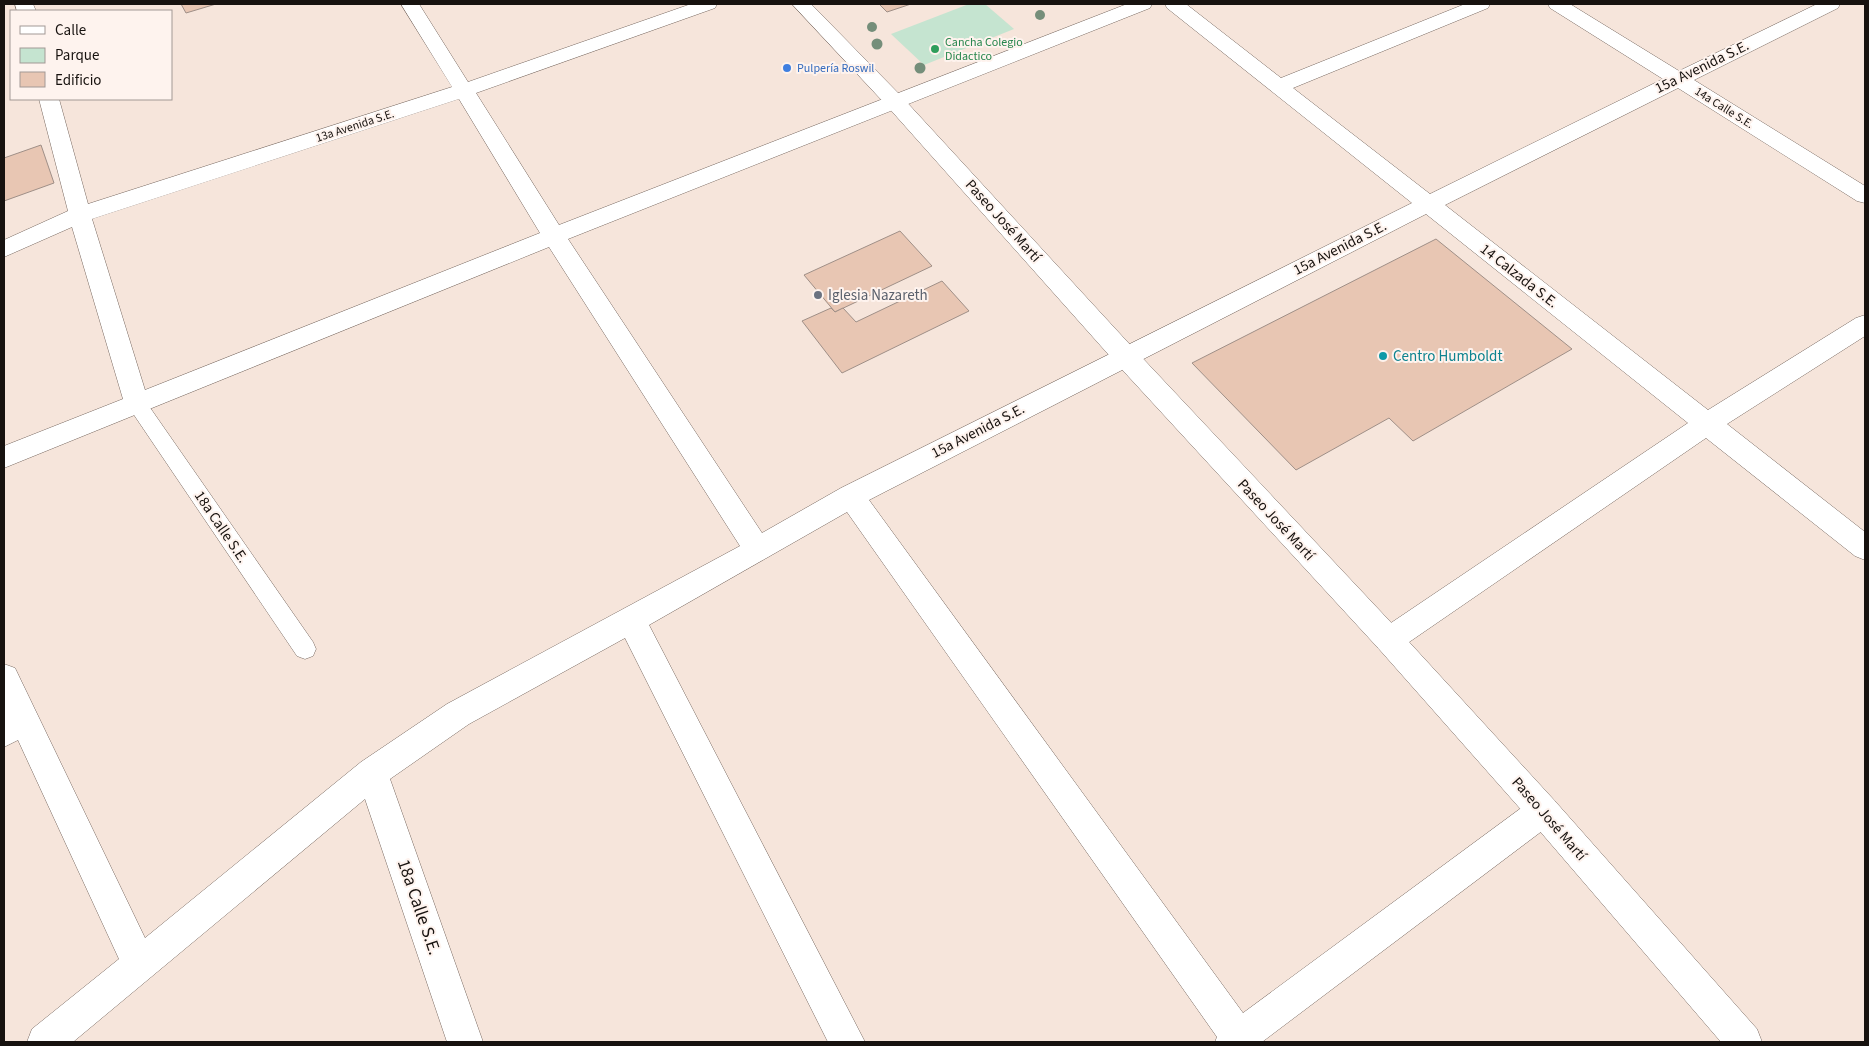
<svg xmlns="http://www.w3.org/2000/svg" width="1869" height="1046" font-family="'Source Sans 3',sans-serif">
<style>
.green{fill:#c5e4d0}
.building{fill:#e8c6b3;stroke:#9f8f87}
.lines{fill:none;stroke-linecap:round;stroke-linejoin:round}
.lane-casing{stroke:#786961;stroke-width:1}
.street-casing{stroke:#786961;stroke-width:1}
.secondary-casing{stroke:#786961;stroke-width:1}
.lane{fill:#fff;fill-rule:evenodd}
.street{fill:#fff;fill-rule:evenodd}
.secondary{fill:#fff;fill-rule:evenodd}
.tree{fill:#758e7a}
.leisure-dot{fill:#2e9e5b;stroke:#fef3ee;stroke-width:2}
.shop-dot{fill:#3f7fe0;stroke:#fef3ee;stroke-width:2}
.worship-dot{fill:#6b7280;stroke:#fef3ee;stroke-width:2}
.culture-dot{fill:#0f9aa8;stroke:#fef3ee;stroke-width:2}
.labels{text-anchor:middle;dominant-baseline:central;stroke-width:4;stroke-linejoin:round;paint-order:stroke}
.far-leisure-label{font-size:12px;fill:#27864d;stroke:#fef3ee;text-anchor:start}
.far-shop-label{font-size:12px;fill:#366cbe;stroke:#fef3ee;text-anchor:start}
.far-street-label{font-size:12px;fill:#17120f;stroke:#fef3ee}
.street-label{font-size:15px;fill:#17120f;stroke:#fef3ee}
.worship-label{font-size:15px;fill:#5b616d;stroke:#fef3ee;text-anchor:start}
.culture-label{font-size:15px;fill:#0d838f;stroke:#fef3ee;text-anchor:start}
.near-street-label{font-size:18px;fill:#17120f;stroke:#fef3ee}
</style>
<rect width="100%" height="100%" fill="#f6e5db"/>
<!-- green -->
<polygon class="green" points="969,4 985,4 1014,29 924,65 891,34"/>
<!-- building -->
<g class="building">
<polygon points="181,4 216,4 186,13"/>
<polygon points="879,4 911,4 887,12"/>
<polygon points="41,145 54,183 4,201 4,158"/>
<polygon points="900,231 932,266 835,312 804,275"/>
<polygon points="1436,239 1572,349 1413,441 1389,418 1296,470 1192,363"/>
<polygon points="942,281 969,311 842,373 802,321 831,308 835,312 843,308 856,322"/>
</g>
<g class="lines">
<!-- lane casing -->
<g class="lane-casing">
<polygon id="lane" points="137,396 144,399 313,642 316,649 313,656 305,659 297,656 130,409 127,404 130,399"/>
</g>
<!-- street casing -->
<g class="street-casing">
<g id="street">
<polygon points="15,4 33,4 36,11 17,11"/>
<path d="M401,4H419L468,82L691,4H717L715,8L476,93L559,225L1127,4H1152L1150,8L568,239L762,533L841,488L1412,203L1167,8L1165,4H1186L1281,78L1465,4H1490L1488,8L1293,88L1430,194L1663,79L1550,8L1548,4H1570L1679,71L1817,4H1840L1838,8L1694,80L1865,186V203L1857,201L1678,88L1445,205L1708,410L1856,318L1865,315V336L1727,424L1865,532V560L1855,556L1706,438L1399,649L1389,653L1379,649L1374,640L1379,631L1688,423L1426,214L869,500L1243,1013L1532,800L1543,795L1554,800L1559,811L1554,822L1262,1042H1215L1217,1037L847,512L649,625L865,1042H828L625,638L469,724L390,779L483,1042H447L365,799L73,1042H27L32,1029L119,959L18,740L4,747V664L15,668L145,938L361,762L447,704L740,546L549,247L4,468V446L123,399L72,227L4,257V240L68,211L39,99H59L88,204L452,87ZM459,99L540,233L145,390L92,219Z"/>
</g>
</g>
<!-- secondary casing -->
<g class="secondary-casing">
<polygon id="secondary" points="792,4 811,4 902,97 1134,349 1399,631 1554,800 1757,1029 1762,1042 1721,1042 1532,822 1379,649 1116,363 888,107"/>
</g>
<!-- lane -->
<use href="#lane" class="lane"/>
<!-- street -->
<use href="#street" class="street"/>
<!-- secondary -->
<use href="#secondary" class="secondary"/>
</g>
<!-- trees -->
<g class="tree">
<circle cx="1040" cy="15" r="5"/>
<circle cx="872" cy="27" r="5"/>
<circle cx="877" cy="44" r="5.5"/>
<circle cx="920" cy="68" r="5.5"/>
</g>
<!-- markers -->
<circle class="leisure-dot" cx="935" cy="49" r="5"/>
<circle class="shop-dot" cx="787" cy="68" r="5"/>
<circle class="worship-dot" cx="818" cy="295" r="5"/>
<circle class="culture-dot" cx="1383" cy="356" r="5"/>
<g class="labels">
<!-- far-leisure labels -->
<g class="far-leisure-label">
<text x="945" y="42">Cancha Colegio<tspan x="945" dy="14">Didactico</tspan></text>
</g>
<!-- far-shop labels -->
<g class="far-shop-label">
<text x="797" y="68">Pulpería Roswil</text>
</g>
<!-- far-street labels -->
<g class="far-street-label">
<text transform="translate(1724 108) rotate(32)">14a Calle S.E.</text>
<text transform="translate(355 126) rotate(-18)">13a Avenida S.E.</text>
</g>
<!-- street labels -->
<g class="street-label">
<text transform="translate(1702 67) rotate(-26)">15a Avenida S.E.</text>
<text transform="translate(1003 221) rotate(48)">Paseo José Martí</text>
<text transform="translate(1340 248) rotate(-27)">15a Avenida S.E.</text>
<text transform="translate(1519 276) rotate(38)">14 Calzada S.E.</text>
<text transform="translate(978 431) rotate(-27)">15a Avenida S.E.</text>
<text transform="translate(1276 520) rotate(47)">Paseo José Martí</text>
<text transform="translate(221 527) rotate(56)">18a Calle S.E.</text>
<text transform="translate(1549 819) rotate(49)">Paseo José Martí</text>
</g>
<!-- worship labels -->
<g class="worship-label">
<text x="828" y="295">Iglesia Nazareth</text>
</g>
<!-- culture labels -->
<g class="culture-label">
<text x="1393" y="356">Centro Humboldt</text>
</g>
<!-- near-street labels -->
<g class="near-street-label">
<text transform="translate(419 907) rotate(71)">18a Calle S.E.</text>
</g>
</g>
<!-- border -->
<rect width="1869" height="1046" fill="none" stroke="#17120f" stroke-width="10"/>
<!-- legend -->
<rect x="10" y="10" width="162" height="90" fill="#fef3ee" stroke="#a29995"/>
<rect x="20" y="26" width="25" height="8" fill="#ffffff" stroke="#a29995"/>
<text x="55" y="35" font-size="15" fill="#17120f">Calle</text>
<rect x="20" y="48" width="25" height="15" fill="#c5e4d0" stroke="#a29995"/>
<text x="55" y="60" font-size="15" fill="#17120f">Parque</text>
<rect x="20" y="72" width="25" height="15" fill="#e8c6b3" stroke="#a29995"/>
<text x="55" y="85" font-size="15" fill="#17120f">Edificio</text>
</svg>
